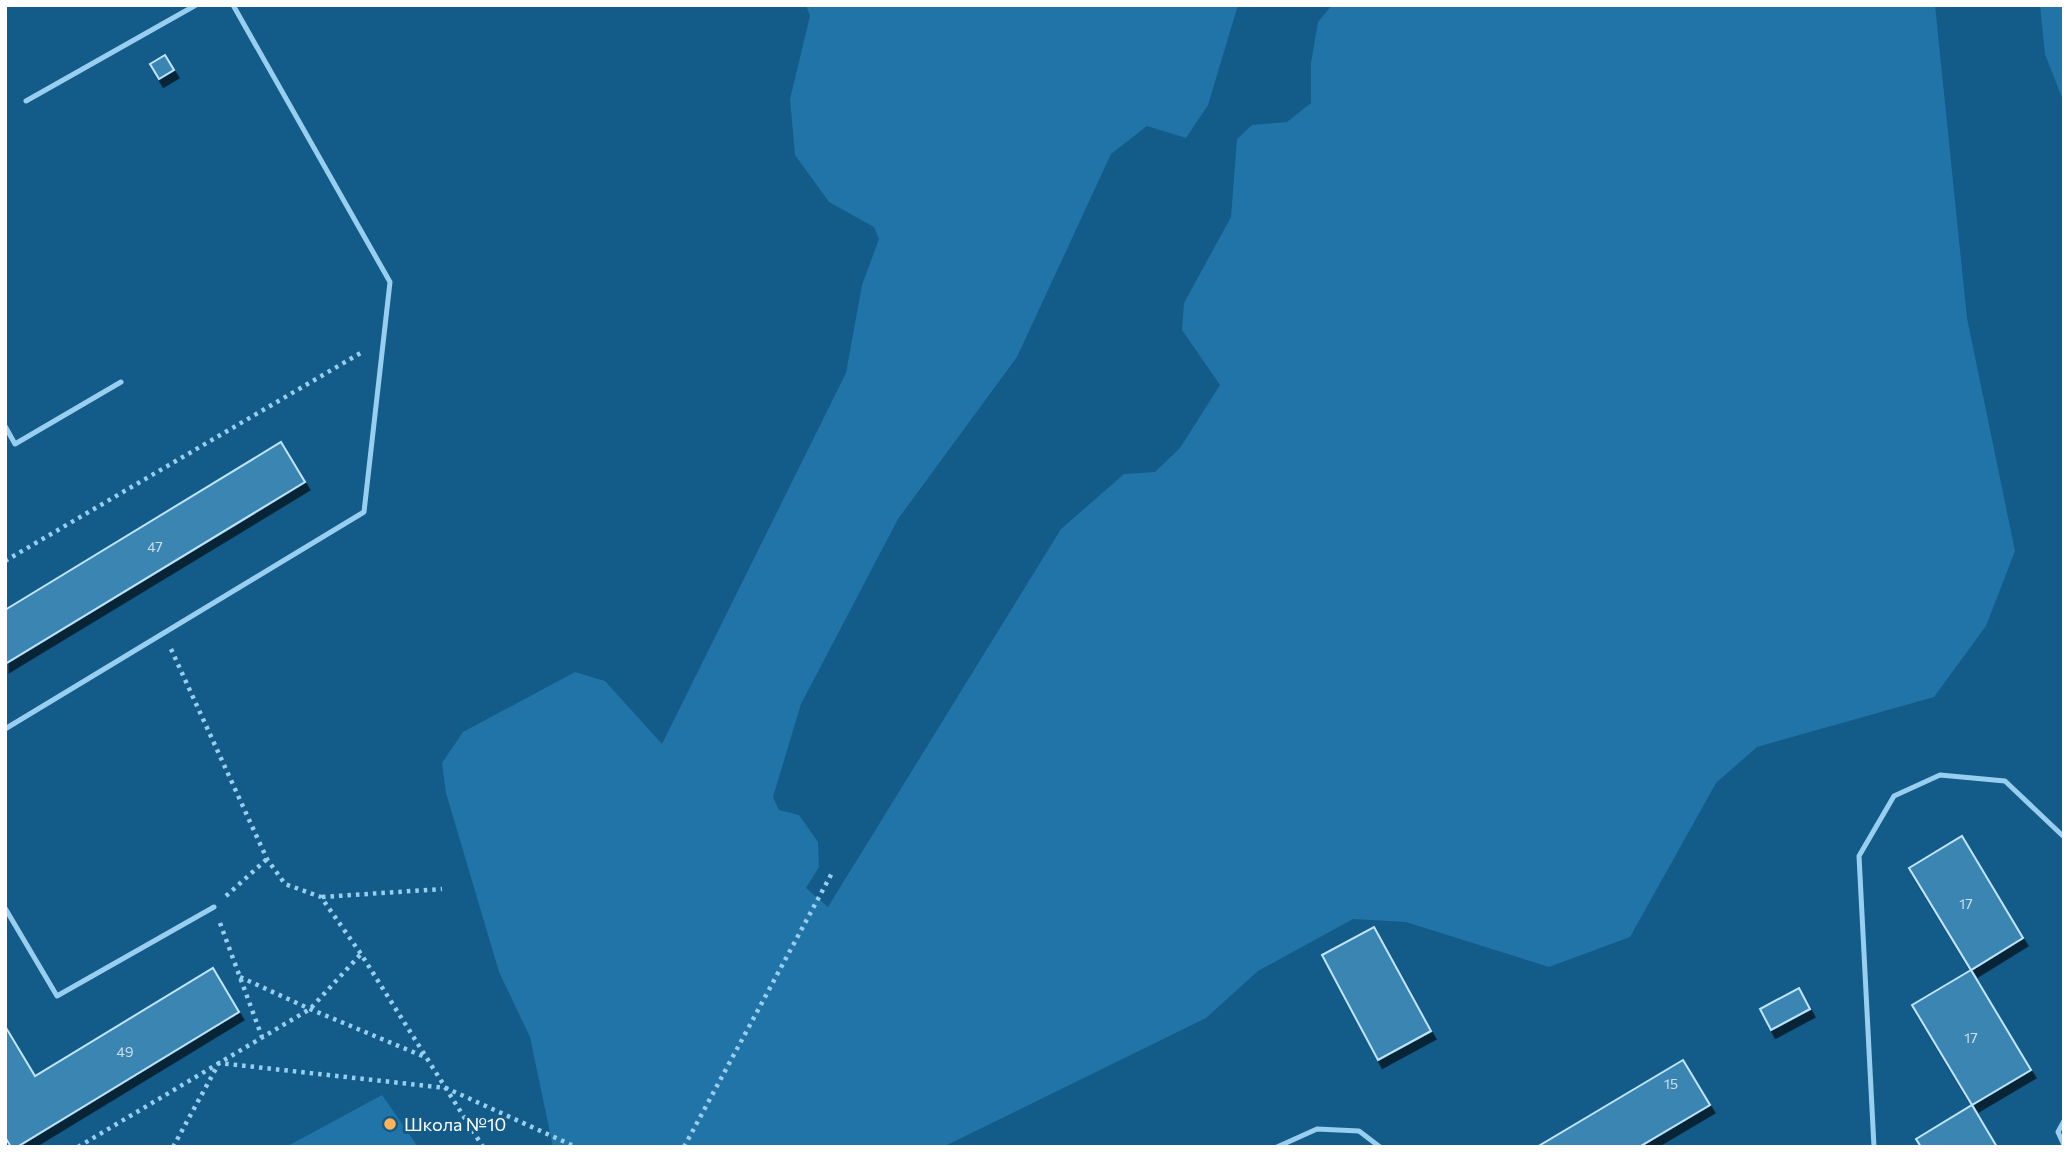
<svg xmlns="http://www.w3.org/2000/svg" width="2069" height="1152" font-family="Commissioner,sans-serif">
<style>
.green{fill:#2174a7}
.building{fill:#3b85b2;stroke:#bfe5fc;stroke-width:2;filter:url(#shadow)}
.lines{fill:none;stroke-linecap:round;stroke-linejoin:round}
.path{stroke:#98cff0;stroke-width:4.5;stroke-dasharray:3.5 5;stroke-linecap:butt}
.service{stroke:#98cff0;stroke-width:5}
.poi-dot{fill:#ffb258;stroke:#135b89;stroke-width:2.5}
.labels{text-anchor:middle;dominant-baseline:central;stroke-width:6;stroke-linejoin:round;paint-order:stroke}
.number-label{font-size:14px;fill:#cee0ec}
.poi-label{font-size:18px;fill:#fff;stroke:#135b89;text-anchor:start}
</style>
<defs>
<filter id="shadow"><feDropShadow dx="4.5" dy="8" stdDeviation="0" flood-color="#0009"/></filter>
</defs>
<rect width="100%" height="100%" fill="#135b89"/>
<!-- green -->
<g class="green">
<polygon points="806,5 1238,5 1208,105 1186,138 1147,126 1111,154 1017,357 898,519 801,704 773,797 779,810 799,815 818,842 819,867 806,888 828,907 1061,529 1124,474 1155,472 1180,448 1220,385 1182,330 1184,303 1231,217 1237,139 1252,125 1287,122 1311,103 1311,63 1318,22 1332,5 1935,5 1967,318 2015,551 1986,626 1934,697 1757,747 1716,783 1630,937 1549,967 1406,922 1353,919 1258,971 1206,1018 943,1147 553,1147 530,1037 499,972 446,793 442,763 463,732 575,672 605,681 662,744 846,373 862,285 879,239 874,227 829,202 795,155 790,99 810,16"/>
<polygon points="2040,5 2064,5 2064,103 2045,54"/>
<polygon points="382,1095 418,1147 286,1147"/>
</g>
<!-- building -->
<g class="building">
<polygon points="165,55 174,70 159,79 150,64"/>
<polygon points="281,442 305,482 5,664 5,610"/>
<polygon points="1962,836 2023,938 1971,970 1909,868"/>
<polygon points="1374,927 1431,1031 1378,1060 1322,955"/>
<polygon points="213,968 239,1012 17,1147 11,1147 5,1137 5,1026 35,1076"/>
<polygon points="1971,970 2031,1070 1972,1105 1912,1005"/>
<polygon points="1799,988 1810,1009 1771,1030 1760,1009"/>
<polygon points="1683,1060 1710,1105 1639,1147 1537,1147"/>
<polygon points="1972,1105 1997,1147 1921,1147 1916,1139"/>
</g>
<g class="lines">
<!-- path -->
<g class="path">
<polyline points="5,561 364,351"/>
<polyline points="171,649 267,859 285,884 321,897 361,954 483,1147"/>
<polyline points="226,896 267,859"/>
<polyline points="322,897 442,889"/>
<polyline points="220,923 262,1037"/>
<polyline points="240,977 310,1009 425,1057"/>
<polyline points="78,1147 310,1009 361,954"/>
<polyline points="173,1147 219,1063 446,1088 576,1147"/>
<polyline points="684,1147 832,873"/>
</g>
<!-- service -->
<g class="service">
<polyline points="26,101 196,5"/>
<polyline points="5,426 15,444 121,382"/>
<polyline points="5,729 364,512 390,282 233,5"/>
<polyline points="5,908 57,996 214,907"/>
<polyline points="2064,1121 2058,1132 2064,1145"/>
<polyline points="1277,1147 1317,1129 1359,1131 1380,1147"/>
<polyline points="1874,1147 1859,856 1894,796 1940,775 2005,781 2064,837"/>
</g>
</g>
<!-- markers -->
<circle class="poi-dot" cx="390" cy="1124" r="7"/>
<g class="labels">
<!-- number labels -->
<g class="number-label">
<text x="155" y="546">47</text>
<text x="1966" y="903">17</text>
<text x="1971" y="1037">17</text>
<text x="125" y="1051">49</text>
<text x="1671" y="1083">15</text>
</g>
<!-- poi labels -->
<g class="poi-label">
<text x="404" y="1124">Школа №10</text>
</g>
</g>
<!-- border -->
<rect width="2069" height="1152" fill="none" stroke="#ffffff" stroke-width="14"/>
</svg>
